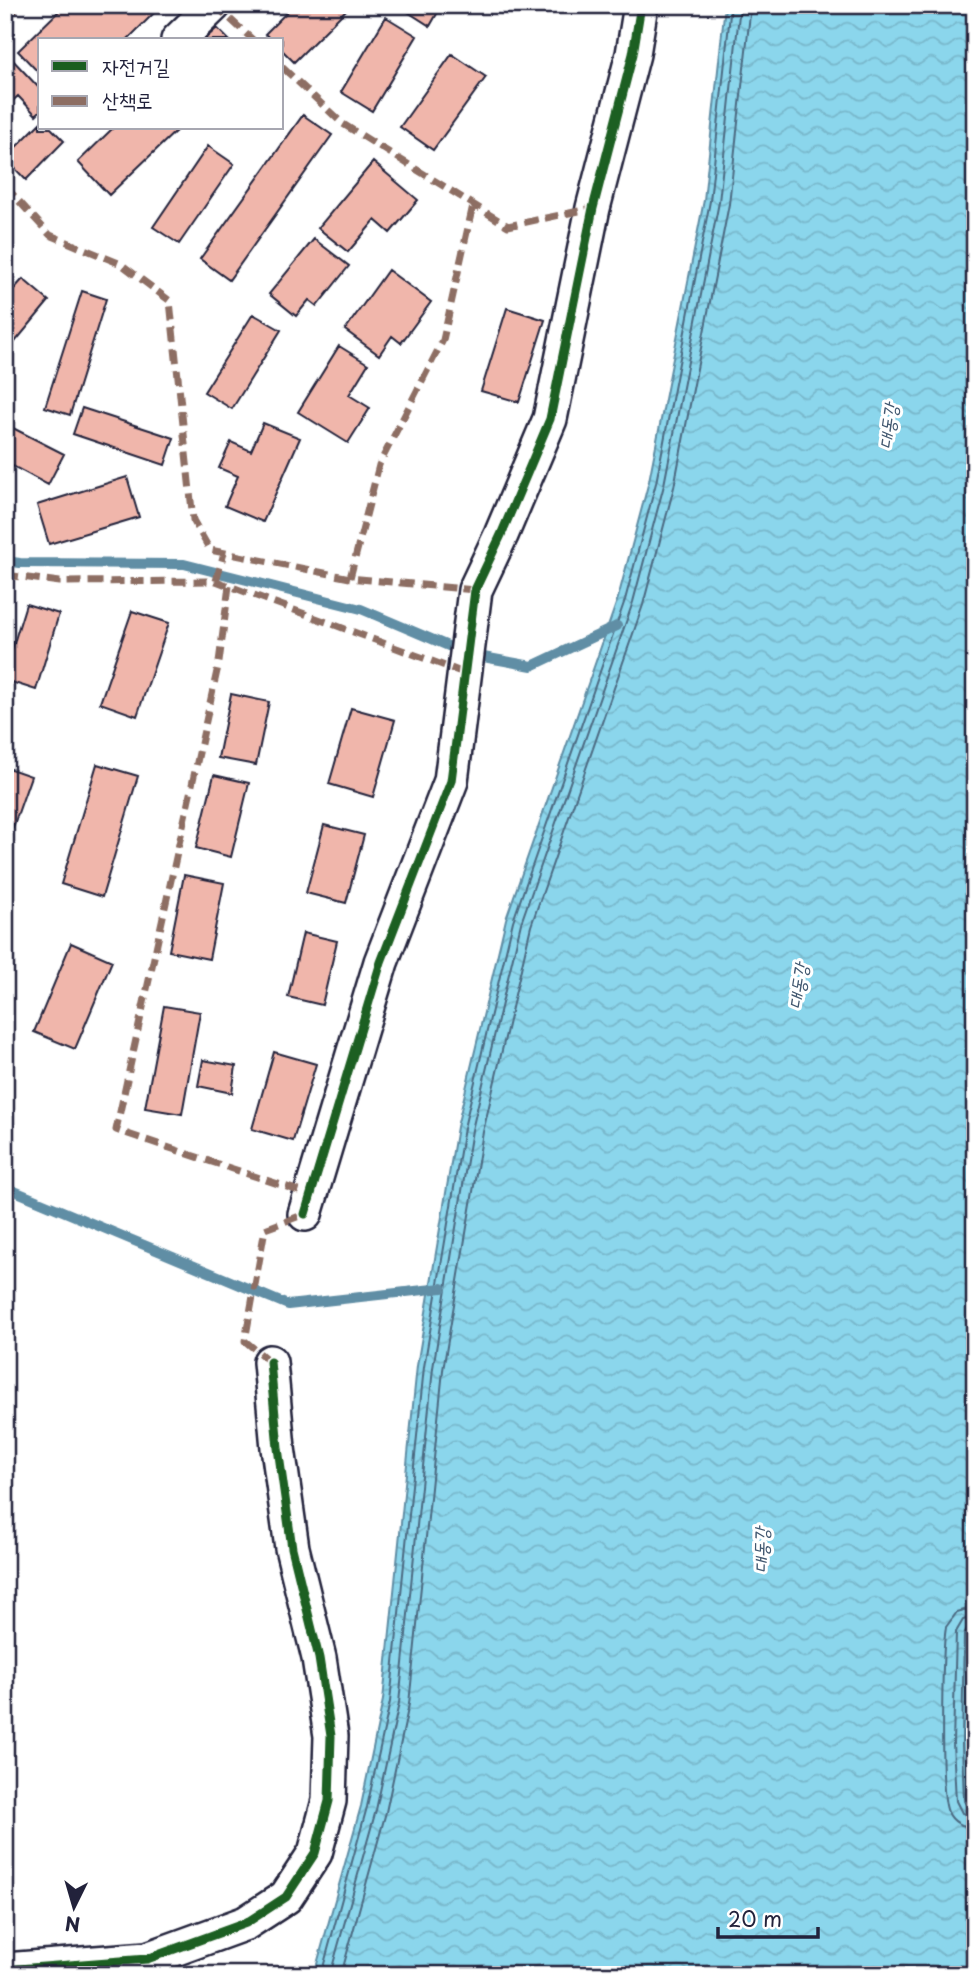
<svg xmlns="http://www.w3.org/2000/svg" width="980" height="1980" viewBox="0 0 980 1980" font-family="'Playpen Sans','Poor Story',sans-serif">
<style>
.water{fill:url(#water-waves);stroke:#618ea5;stroke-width:2}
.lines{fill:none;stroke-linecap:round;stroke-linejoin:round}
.shore{stroke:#4c6a82;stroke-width:2}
.stream{stroke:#618ea5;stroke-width:10}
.building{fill:#f0b6ab;stroke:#22223b;stroke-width:2}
.minor-casing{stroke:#22223b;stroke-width:38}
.minor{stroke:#fff;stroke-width:33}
.quiet{stroke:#8d6e63;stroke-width:7;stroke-dasharray:14 7;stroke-linecap:butt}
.cycleway-casing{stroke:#fff;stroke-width:13}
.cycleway{stroke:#1b5e20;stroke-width:9}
.labels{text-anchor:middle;stroke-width:6;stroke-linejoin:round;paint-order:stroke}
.water-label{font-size:19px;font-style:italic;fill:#425870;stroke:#fff}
</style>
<defs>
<pattern id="water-waves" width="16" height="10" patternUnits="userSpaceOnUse" patternTransform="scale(1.75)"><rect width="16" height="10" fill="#8bd6ec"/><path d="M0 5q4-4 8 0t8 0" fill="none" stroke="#78b7cb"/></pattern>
</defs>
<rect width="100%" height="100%" fill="#fff"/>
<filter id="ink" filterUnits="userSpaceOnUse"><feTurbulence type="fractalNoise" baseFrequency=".0143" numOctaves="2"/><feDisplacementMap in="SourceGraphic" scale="14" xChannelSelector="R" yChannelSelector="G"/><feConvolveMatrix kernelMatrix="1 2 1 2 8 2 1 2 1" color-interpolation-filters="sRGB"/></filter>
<g filter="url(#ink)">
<path class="water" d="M725,5h250v1585l-3,13 -3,140 6,133v99h-661l47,-169 22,-106 34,-334 40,-239 49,-208 112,-321 31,-117 55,-281z"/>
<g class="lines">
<path class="shore" d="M975,1607l-18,5 -11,15c-4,25 -7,166 2,185 5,11 15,15 27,15
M975,1617l-12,3 -7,12 -3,111 3,58 6,12 13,4
M975,1626l-7,1 -4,7 -2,109 2,58 4,6 7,1
M321,1975l46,-168 23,-105 34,-335 40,-239 49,-207 112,-321 31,-117 54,-282 21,-196
M330,1975l46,-165 23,-107 34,-335 39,-238 49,-207 112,-321 31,-117 55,-283 21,-197
M341,1975l45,-163 23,-108 34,-334 40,-238 48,-206 112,-321 31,-118 55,-283 22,-199"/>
<path class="stream" d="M5,561l15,2 164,1 177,45 106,45 65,12 85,-40
M5,1187l283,118 154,-17"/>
</g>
<path class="building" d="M65,5h97l-35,35h-87v34l-22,-23z
M294,5h47l5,5 -52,52 -12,-12v-10h-10l-7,-6z
M397,5h45l-12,21z
M386,17l31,19 -45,75 -31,-19z
M217,28l12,12h-25z
M452,54l34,23 -53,73 -33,-23z
M10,57l30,32v22l-4,4 -18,-19 -13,12v-46z
M303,115l29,20 -103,145 -29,-21z
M40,123v5h11l13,13 -38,39 -21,-22z
M113,128h66l-70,67 -31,-33z
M208,146l26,18 -55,80 -26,-17z
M373,162l45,38 -28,33 -15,-13 -27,32 -30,-24z
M314,239l35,27 -32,40 -8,-6 -13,16 -27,-22z
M388,270l43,32 -30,41 -9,-7 -13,19 -34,-25z
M23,279l26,22 -44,53v-55z
M82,291l24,8 -36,116 -25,-8z
M507,308l38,12 -26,82 -38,-11z
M253,314l28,16 -49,79 -28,-17z
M339,346l29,18 -19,31 21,13 -22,35 -50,-31z
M82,408l92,30 -9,27 -92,-31z
M263,423l37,15 -37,84 -38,-16 13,-30 -19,-8 12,-26 20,9z
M5,424l59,30 -16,31 -43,-23z
M127,477l12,40 -90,27 -12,-39z
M26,604l33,10 -23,76 -31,-10v-8z
M132,611l37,12 -32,93 -37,-13z
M231,694l38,8 -13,63 -38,-7z
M351,708l44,12 -22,77 -44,-13z
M97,764l41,12 -36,121 -41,-13z
M5,767l26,9 -26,74z
M214,775l35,8 -18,74 -35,-9z
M324,825l40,10 -18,68 -40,-10z
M184,875l40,8 -15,76 -40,-8z
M303,933l34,8 -15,64 -34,-8z
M71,943l41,18 -37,88 -41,-17z
M164,1006l36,6 -18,102 -37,-6z
M274,1052l42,12 -23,77 -41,-12z
M203,1060l33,6 -4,27 -34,-7z"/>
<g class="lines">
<g class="minor-casing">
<path id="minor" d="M178,40l36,-35
M305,1214l76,-252 70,-181 24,-191 26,-55 49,-116 43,-211 40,-154 8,-49
M5,1970l142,-11 99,-36 40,-26 29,-44 14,-52 2,-65 -12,-78 -27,-110 -14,-100 -8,-86"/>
</g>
<use href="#minor" class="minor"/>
<path class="quiet" d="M215,5l38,35
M5,19l16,-14
M282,67l61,57 165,102 85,-18
M5,186l45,49 71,29 49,37 23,219 17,30 140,28 125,12
M5,575l55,7 156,-1 248,92
M350,578l29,-113 64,-125 30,-135
M216,581l8,-28
M229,586l-10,76 -103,468 195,65
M270,1362l-25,-21 20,-112 40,-15"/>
<g class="cycleway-casing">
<path id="cycleway" d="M305,1214l76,-252 70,-181 24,-191 26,-55 49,-116 43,-211 40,-154 8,-49
M5,1970l142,-11 99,-36 40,-26 29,-44 14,-52 2,-65 -12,-78 -27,-110 -14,-100 -8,-86"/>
</g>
<use href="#cycleway" class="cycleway"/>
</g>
</g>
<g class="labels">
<g class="water-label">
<text transform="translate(888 426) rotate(-82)" y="7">대동강</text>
<text transform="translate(798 986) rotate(-81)" y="7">대동강</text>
<text transform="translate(761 1550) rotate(-89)" y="7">대동강</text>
</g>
</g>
<rect width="980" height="1980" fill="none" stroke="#fff" stroke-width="28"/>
<rect x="14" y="14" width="952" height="1952" fill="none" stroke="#22223b" stroke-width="2.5" filter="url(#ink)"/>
<rect x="38" y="38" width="245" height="91" fill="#ffffff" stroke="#a7a7b1" stroke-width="2"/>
<rect x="52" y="61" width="35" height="10" fill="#1b5e20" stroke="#a7a7b1" stroke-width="2"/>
<text x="102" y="74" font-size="21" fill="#22223b">자전거길</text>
<rect x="52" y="96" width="35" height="10" fill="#8d6e63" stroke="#a7a7b1" stroke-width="2"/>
<text x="102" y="108" font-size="21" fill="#22223b">산책로</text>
<g transform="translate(74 1907) rotate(185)" stroke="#ffffff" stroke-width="5" paint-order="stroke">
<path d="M0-5L12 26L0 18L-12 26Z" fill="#22223b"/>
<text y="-10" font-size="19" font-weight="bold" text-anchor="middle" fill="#22223b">N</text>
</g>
<path d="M718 1927v10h100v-10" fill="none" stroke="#22223b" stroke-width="3.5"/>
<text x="728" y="1927" font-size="21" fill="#22223b" stroke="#ffffff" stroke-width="5" paint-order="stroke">20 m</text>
</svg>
